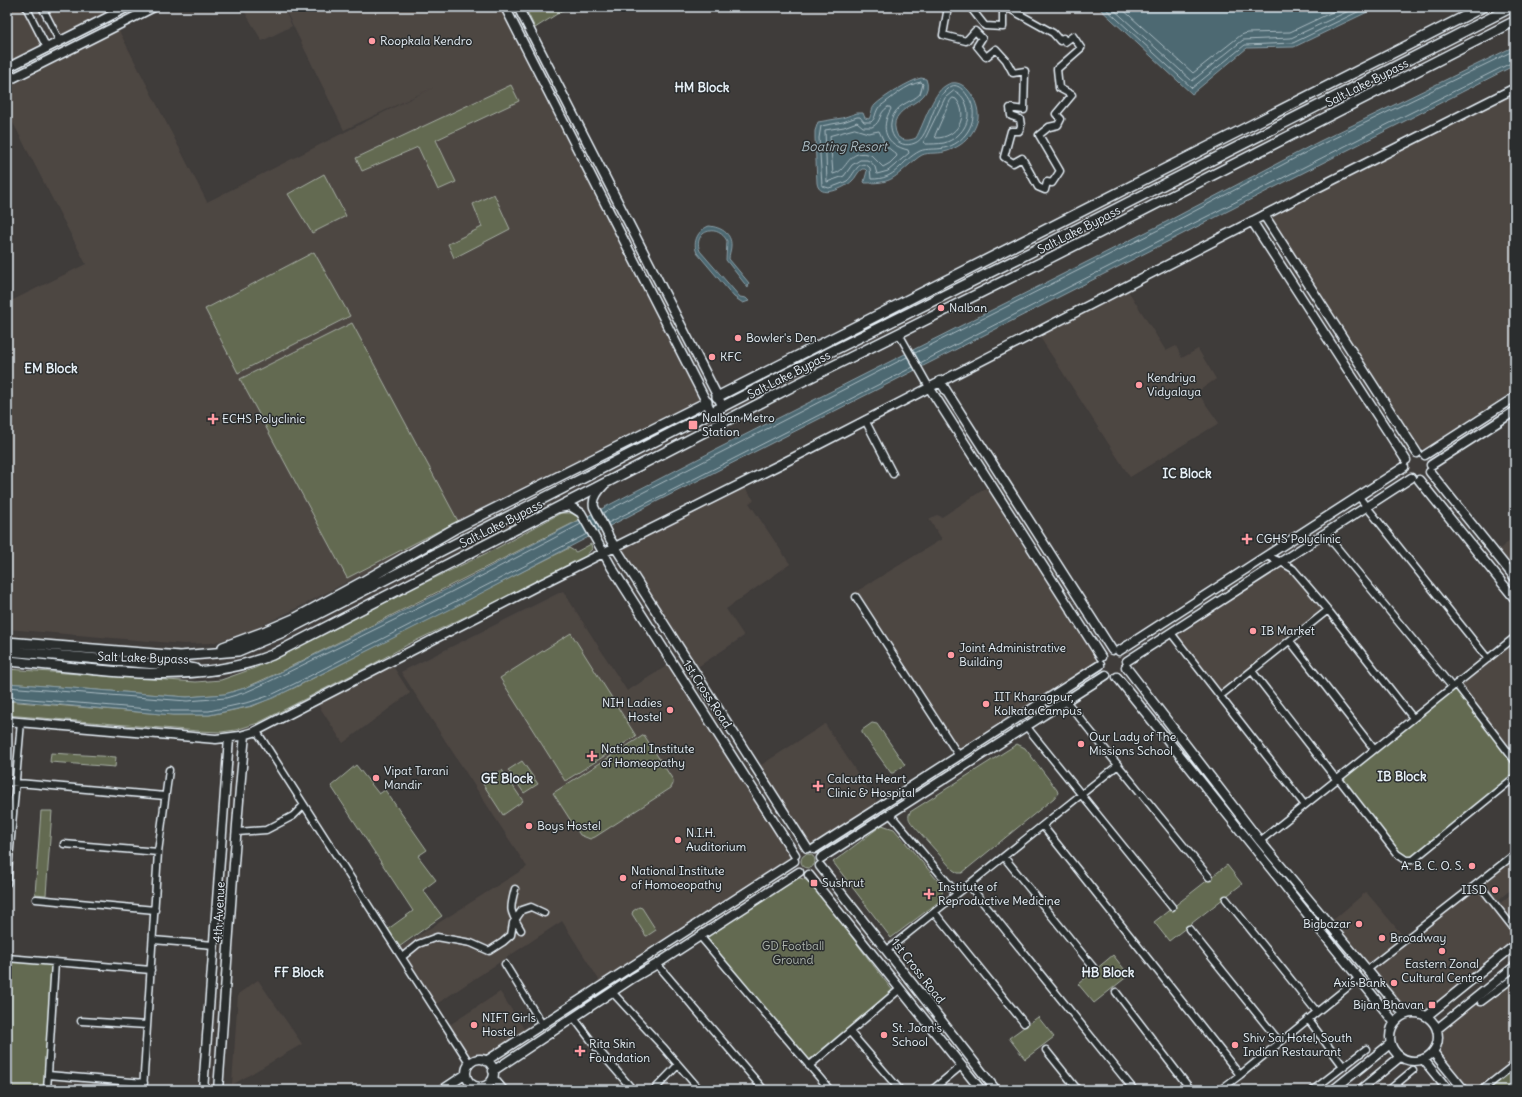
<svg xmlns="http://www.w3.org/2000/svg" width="1522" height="1097" viewBox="0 0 1522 1097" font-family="Delius,sans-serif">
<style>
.built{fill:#4e4743}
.green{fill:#646b51;stroke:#a6aea4}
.water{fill:#4d6972;stroke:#8b9fa8}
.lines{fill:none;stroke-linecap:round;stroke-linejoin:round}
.shore{stroke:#aabbc2;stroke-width:1}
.street-casing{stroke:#e8f1f8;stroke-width:9}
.secondary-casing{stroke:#e8f1f8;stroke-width:11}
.primary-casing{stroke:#e8f1f8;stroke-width:12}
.street{stroke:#2a2d2e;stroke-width:6}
.secondary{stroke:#2a2d2e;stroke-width:8}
.primary{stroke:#2a2d2e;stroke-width:9}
.poi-dot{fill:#ff9aa2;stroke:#2a2d2e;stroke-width:1.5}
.labels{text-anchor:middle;stroke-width:3;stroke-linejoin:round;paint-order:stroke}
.poi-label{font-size:12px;fill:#e8f1f8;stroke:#2a2d2e;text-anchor:start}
.street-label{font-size:12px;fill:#e8f1f8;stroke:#2a2d2e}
.park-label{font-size:12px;fill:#adb5ad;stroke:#2a2d2e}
.neighbourhood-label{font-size:13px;font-weight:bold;fill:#e8f1f8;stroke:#2a2d2e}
.water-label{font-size:13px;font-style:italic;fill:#aabbc2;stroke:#2a2d2e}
</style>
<rect width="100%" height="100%" fill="#3f3c3a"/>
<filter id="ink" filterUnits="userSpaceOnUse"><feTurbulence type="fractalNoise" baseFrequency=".025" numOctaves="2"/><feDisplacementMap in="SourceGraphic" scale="8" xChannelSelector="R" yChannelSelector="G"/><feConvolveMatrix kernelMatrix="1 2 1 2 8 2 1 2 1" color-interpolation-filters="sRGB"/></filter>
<g filter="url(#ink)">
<path class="built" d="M7,7h16l21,40 -37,17z
M42,7h76l-60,31z
M242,7h41l9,19 -30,15z
M284,7h217l199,394 -47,26 -130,62 -220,116 -58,29 -34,9 -27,1 -177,-15v-326l79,-39 -79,-153v-23l111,-59 89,173 227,-115 -90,43z
M1515,91v299l-89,59 -7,-1 -149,-231z
M1127,289l39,62 10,-5 6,12 16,-9 18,30 -19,13 22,31 -89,54 -92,-143z
M743,486l11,14 -5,3 41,61 -64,45 18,27 -48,32 -78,-118z
M989,486l110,171 -3,7 -137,89 -105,-160 88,-54 -13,-20 8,-4 5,2z
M1515,537v37l-18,-23z
M1286,561l40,49 -106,83 -46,-59z
M563,591l64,100 43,-27 121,191 -2,5 -188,123 -39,-62 -127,84 -36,-57 128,-81 -126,-195z
M1515,640v116l-56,-72z
M391,663l19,30 -67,50 -26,-40z
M825,724l54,82 -65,41 -7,-3 -49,-77z
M1515,856v30l-23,19 21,28 2,-1v9l-89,72 -5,-3 -8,-1 -8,1 -33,-40z
M1515,891v36l-17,-22z
M1366,892l38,45 -35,28 -37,-44z
M1515,970v93l-33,27h-14l-31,-39 3,-13v-8z
M258,980l44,64 -70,41 6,-91z
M500,992l26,40 -40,26 -6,-1 -10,1 -22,-32z"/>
<path class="green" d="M525,7h43l-33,21z
M511,85l8,16 -83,39 20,42 -18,8 -20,-43 -56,24 -6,-13z
M324,174l22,42 -34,17 -24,-39z
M494,194l16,35 -56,29 -6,-14 34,-17 -9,-23z
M314,252l36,64 -112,57 -33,-64z
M352,323l106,198 -111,57 -107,-199z
M561,513h11l7,3v4l-299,152 -35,16 -20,6 -38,3 -180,-14v-14l189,13 25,-2 34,-12 70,-34 89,-46 81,-39z
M591,544l1,5 -10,11 -175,85 -32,18 -117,60 -22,7 -15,2 -23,-1 -191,-16v-14l166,14h37l43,-9 41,-18 269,-137 6,-3 7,4z
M571,633l65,103 -71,45 -65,-103z
M1455,688l60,77v9l-102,82 -6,1 -9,-5 -59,-73z
M872,723l5,1 28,41 -12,8h-2l-29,-40v-3z
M644,735l29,45v4l-2,4 -76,49 -5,2 -10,-4 -27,-42z
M1017,744l8,4 32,42 1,3 -4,5 -92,75h-4l-5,-3 -40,-45c-3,-4 -6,-7 -3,-13z
M51,753l65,4 -1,10 -65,-5z
M522,761l16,23 -14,9 -16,-23z
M356,765l23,29 6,-4 42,60 -9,6 18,24 -13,10 19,26 -43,31 -11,-18 25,-18 -82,-125z
M502,770l21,31 -20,14 -20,-31z
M41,811h11l-6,84 -11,-1z
M882,825l12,4 49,58 -2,12 -4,4 -46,35 -58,-76z
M801 861a7 7 0 1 1 14 0a7 7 0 1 1-14 0Z
M1227,865l15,19 -73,57 -15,-19z
M797,877l12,4 84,110 -84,69 -103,-123z
M639,907l3,1 14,22 -9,6h-1l-14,-22 1,-3z
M1113,955l16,20 -35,28 -16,-19z
M7,961l45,4 -8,125h-37z
M1038,1017l16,20 -29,22 -16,-21z
M1515,1063v27h-33z"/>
<path class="water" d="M1098,7h280l-84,40 -47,1 -55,46z
M1515,46v19l-869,442 -197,103 -176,88 -22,8 -42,9h-37l-165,-15v-17l180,14 38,-3 20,-6 18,-7 184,-92 270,-140 453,-229 148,-78z
M921,78l5,1c11,28 -45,24 -28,58 6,4 11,4 18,1 7,-12 17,-45 29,-52 18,-13 35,16 33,32 -2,11 -9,21 -18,27 -5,3 -11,6 -16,7 -7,2 -15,0 -22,3 -4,2 -8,6 -12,9 -18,16 -20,19 -45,19l-1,-1 3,-11 -2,-2h-3c-5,3 -6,9 -10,12 -7,7 -33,19 -35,2l-2,-45v-7l3,-9 24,-4 15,-5h6l2,5 4,1c3,-5 2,-10 6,-14 8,-8 36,-25 46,-27z
M709,226c11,1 23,7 22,20 0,4 -2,8 -2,13l20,24 -1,5 -22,-28 1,-19c-10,-19 -35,-9 -27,10l40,46 6,1 3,3 -6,2 -9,-6 -37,-44c-5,-11 1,-23 12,-27z"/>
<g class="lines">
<path class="shore" d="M1104,7l88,81 53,-43 48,-2 75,-36
M1111,7l81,74 51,-41 48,-2 66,-31
M1120,7l73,66 48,-38 6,-2 43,-1 53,-25
M921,82l2,2 -3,10c-8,8 -20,9 -26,20 -9,15 2,37 21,29 16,-6 17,-49 37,-57 8,-3 16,10 19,16 8,20 -7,42 -27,46 -8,2 -17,0 -24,3 -20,10 -23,29 -49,28l-1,-11c-11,-12 -16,8 -23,13 -6,3 -12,5 -18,7l-7,-2 -3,-48 2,-12 22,-4 14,-5h3l4,5h7c5,-4 4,-10 8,-15 12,-8 27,-23 42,-25z
M954,91c6,2 10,7 12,13 7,17 -5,34 -22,39 -6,1 -13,1 -19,1l-1,-3 21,-43z
M953,98l3,1c14,17 1,39 -20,39l-1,-3 15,-34z
M888,107h2l1,2c-12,20 -5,36 17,41l1,3 -21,18 -11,3 -2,-7 -4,-5 -4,-2h-7l-8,5 -8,11 -17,6 -2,-52 19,-3 13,-5 6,5h9c11,-6 5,-13 16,-20z
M855,129l13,4 11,-2 7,15 10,8 1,2 -7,7 -7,4 -12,-12c-24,-8 -22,16 -38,19l-3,-38z
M915,353l257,-130 148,-78 195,-95
M920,363l482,-246 113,-56
M603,513l304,-156
M608,523l305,-156
M7,687l180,14 39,-3 20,-6 18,-8 185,-91 132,-69
M7,697l165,14h37l41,-9 21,-7 23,-11 293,-150"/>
<g class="street-casing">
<path id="street" d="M26,7l21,41
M42,7l18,35
M948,7l-5,28 23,6 9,-10 7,7 -5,8 9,11 10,-8 10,11 7,13 12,-2 -1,39 -14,-2 1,8 9,3 1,7 -2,5h-8l-7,26 9,6 9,-5 16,29 7,3 2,-8 5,1 8,-12 -21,-36 10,-8 9,-2 3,-6 -5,-5 16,-19 -13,-7 -2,-19 24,-21 -8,-12 -8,6 -2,-4 -3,3 -7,-8 -43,-24 -7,1v17l-18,-1 -15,-19
M899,334l30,53
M865,420l28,54
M1359,497l129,162
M1325,533l127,154
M1267,556l14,6 12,7 35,41 85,108
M856,597l103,159
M1171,633l133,171
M1290,641l84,108
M1252,671l84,108
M1456,684l59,77
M1220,696l108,-86
M1066,701l143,176
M1026,726l146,181
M256,730l214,334
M1338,778l59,76 9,6h7l102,-83
M7,782l158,14
M890,814l67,80
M1043,826l197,249
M237,832l29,-2 27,-14 11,-11
M1260,841l255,-204
M64,844l94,8
M1004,857l89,110
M7,883l14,-161
M1478,883l37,47
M969,885l165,205
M515,889c-6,22 -5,22 6,41
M36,899l119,11
M935,913l89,110
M1189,929l90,112
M700,936l130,154
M153,940l61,5
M887,950l231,-185
M402,957l16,-13 19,-7 34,6 18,8 14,-9 8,-7 2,-12 9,-13 9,-3 13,6
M7,958l144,12
M505,964l37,60
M657,964l107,126
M1368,969l147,-115
M1116,992l75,98
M613,993l50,54 37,43
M1481,1002l34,-25
M1317,1012l42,-34
M574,1018l22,29 37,43
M1308,1019l35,47
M81,1021l66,4
M850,1032l50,58
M1046,1050l32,40
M809,1066l91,-77
M48,1075l96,8
M47,1090l8,-128
M143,1090l15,-238 11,-82
M654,1090l24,-25
M932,1090l29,-24
M1220,1090l20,-15 77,-63 -91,-113
M1313,1090l53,-41
M1389,1090l24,-20
M1482,1090l33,-26"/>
</g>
<g class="secondary-casing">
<path id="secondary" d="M505,7l207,406
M518,7l205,400
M7,68l121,-61
M7,81l147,-74
M1264,215l153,238
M1252,221l154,239
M940,381l172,269
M929,387l172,270
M1425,455l90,-58
M1431,465l84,-54
M1430,472l85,106
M1419,480l96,119
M604,485c-6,6 -12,13 -10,22l16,32 197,309
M559,508l11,-2 11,7 31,55 183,287
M1119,651l285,-184
M1127,661l284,-183
M1126,667l134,174 144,173
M1117,677l277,345
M7,721l209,18 24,-3 14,-4 281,-145 246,-123 530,-273 204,-103
M814,849l286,-184
M821,858l285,-183
M820,866l176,224
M809,875l172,215
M1390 1037a24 24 0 1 1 48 0a24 24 0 1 1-48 0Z
M1427,1016l88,-71
M1437,1029l78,-63
M1433,1052l31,38
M1423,1059l25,31
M466 1073a14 14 0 1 1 28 0a14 14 0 1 1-28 0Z
M486,1061l308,-200
M493,1071l140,-93 24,-14 142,-92
M493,1078l10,12
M203,1090l26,-352
M218,1090c9,-118 15,-237 27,-355
M442,1090l24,-16
M1333,1090l57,-46
M1360,1090l40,-33"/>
</g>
<g class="primary-casing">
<path id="primary" d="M717,397l766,-390
M7,642l173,14 58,-5 45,-19 503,-258 253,-126 473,-241
M223,647l43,-16 30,-13 68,-37 92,-53 251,-126
M7,651l172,15 16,3
M7,661c86,7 183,27 265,-6l525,-271 249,-124 469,-239"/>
</g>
<use href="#street" class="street"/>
<use href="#secondary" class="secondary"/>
<use href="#primary" class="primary"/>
</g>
</g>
<g class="poi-dot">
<circle cx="372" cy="41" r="4"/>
<circle cx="941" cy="308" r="4"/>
<circle cx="738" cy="338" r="4"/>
<circle cx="712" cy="357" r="4"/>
<circle cx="1139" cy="385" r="4"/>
<path d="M211 413h4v4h4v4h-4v4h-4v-4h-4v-4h4z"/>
<rect x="688" y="420" width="10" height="10" rx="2"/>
<path d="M1245 533h4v4h4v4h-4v4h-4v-4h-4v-4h4z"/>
<circle cx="1253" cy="631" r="4"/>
<circle cx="951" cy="655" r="4"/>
<circle cx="986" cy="704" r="4"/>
<circle cx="670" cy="710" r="4"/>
<circle cx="1081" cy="744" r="4"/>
<path d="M590 750h4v4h4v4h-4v4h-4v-4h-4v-4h4z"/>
<circle cx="376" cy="778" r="4"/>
<path d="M816 780h4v4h4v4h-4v4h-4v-4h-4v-4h4z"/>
<circle cx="529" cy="826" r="4"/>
<circle cx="678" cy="840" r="4"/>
<circle cx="1472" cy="866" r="4"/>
<circle cx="623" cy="878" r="4"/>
<rect x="810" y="879" width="8" height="8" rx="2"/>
<circle cx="1495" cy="890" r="4"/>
<path d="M927 888h4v4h4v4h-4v4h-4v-4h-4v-4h4z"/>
<circle cx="1359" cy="924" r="4"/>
<circle cx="1382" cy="938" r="4"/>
<circle cx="1442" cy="951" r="4"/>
<circle cx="1394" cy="983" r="4"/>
<rect x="1428" y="1001" width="8" height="8" rx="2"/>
<circle cx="474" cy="1025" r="4"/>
<circle cx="884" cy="1035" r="4"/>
<circle cx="1235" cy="1045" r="4"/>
<path d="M578 1045h4v4h4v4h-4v4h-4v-4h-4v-4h4z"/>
</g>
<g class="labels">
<g class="poi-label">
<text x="380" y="45">Roopkala Kendro</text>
<text x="949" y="312">Nalban</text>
<text x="746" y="342">Bowler's Den</text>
<text x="720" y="361">KFC</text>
<text x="1147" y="382">Kendriya<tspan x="1147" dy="14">Vidyalaya</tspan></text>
<text x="702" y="422">Nalban Metro<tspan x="702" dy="14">Station</tspan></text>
<text x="222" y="423">ECHS Polyclinic</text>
<text x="1256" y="543">CGHS Polyclinic</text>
<text x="1261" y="635">IB Market</text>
<text x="959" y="652">Joint Administrative<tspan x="959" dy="14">Building</tspan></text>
<text x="994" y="701">IIT Kharagpur,<tspan x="994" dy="14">Kolkata Campus</tspan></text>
<text x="662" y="707" text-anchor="end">NIH Ladies<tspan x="662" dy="14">Hostel</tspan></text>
<text x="1089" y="741">Our Lady of The<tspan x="1089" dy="14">Missions School</tspan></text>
<text x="601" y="753">National Institute<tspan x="601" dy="14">of Homeopathy</tspan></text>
<text x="384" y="775">Vipat Tarani<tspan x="384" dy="14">Mandir</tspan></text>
<text x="827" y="783">Calcutta Heart<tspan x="827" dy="14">Clinic &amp; Hospital</tspan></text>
<text x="537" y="830">Boys Hostel</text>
<text x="686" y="837">N.I.H.<tspan x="686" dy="14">Auditorium</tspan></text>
<text x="1464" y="870" text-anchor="end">A. B. C. O. S.</text>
<text x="631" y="875">National Institute<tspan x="631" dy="14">of Homoeopathy</tspan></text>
<text x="822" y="887">Sushrut</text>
<text x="938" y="891">Institute of<tspan x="938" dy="14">Reproductive Medicine</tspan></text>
<text x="1487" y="894" text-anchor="end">IISD</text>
<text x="1351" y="928" text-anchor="end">Bigbazar</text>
<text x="1390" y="942">Broadway</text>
<text x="1442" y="968" text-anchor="middle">Eastern Zonal<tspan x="1442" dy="14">Cultural Centre</tspan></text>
<text x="1386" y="987" text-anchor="end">Axis Bank</text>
<text x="1424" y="1009" text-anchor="end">Bijan Bhavan</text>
<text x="482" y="1022">NIFT Girls<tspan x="482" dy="14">Hostel</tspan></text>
<text x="892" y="1032">St. Joan's<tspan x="892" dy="14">School</tspan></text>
<text x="1243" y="1042">Shiv Sai Hotel, South<tspan x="1243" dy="14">Indian Restaurant</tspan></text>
<text x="589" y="1048">Rita Skin<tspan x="589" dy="14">Foundation</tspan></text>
</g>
<g class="street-label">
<text transform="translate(1367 83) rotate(-27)" y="4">Salt Lake Bypass</text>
<text transform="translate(1079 230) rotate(-27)" y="4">Salt Lake Bypass</text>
<text transform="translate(789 375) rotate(-27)" y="4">Salt Lake Bypass</text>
<text transform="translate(501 524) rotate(-27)" y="4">Salt Lake Bypass</text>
<text transform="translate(143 658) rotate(2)" y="4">Salt Lake Bypass</text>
<text transform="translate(707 694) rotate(57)" y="4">1st Cross Road</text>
<text transform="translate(219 912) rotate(-87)" y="4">4th Avenue</text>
<text transform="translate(918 971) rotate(52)" y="4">1st Cross Road</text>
</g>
<g class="park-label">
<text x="793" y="950">GD Football<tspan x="793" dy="14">Ground</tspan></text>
</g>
<g class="neighbourhood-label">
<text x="702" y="92">HM Block</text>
<text x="51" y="373">EM Block</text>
<text x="1187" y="478">IC Block</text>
<text x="1402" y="781">IB Block</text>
<text x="507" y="783">GE Block</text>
<text x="299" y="977">FF Block</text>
<text x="1108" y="977">HB Block</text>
</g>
<g class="water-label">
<text x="844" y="151">Boating Resort</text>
</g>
</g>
<rect width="1522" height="1097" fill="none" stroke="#2a2d2e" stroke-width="24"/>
<rect x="12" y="12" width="1498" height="1073" fill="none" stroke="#e8f1f8" stroke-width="1.5" filter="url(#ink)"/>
</svg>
